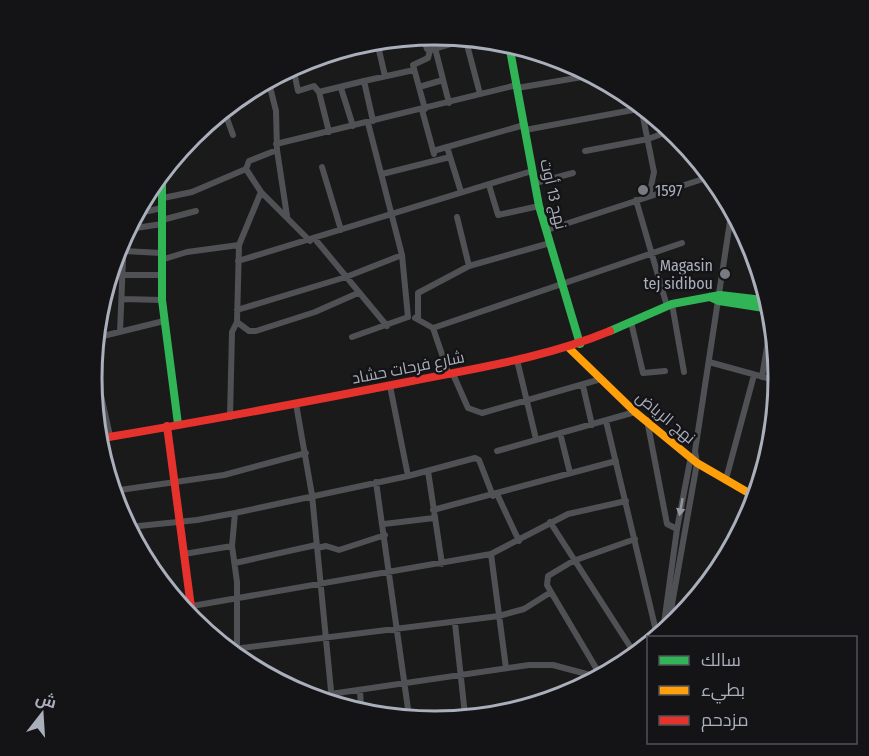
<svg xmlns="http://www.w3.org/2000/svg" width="869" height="756" viewBox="0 0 869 756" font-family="'Fira Sans Condensed',Cairo,sans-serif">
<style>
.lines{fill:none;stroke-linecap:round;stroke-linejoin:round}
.street{stroke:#505155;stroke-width:6}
.fast{stroke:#30b455;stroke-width:8}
.slow{stroke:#ff9f0a;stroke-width:8}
.jam{stroke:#e5322d;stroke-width:8}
.oneway{fill:#9498a2}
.poi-dot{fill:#787b84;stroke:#141417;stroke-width:2}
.labels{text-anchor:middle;stroke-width:5;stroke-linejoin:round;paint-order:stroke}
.poi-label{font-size:16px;fill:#aaafbc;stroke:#141417;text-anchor:start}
.street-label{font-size:16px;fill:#aaafbc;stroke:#141417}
.rim{fill:none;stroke:#aaafbc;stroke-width:3}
</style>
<rect width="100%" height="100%" fill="#1a1a1b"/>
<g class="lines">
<path class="street" d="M423,37l4,12 3,1 34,-10
M466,41l14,53
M378,46l7,30
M435,48l14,55
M293,67l5,24 16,-5 5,6
M364,81l50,-11
M269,83l7,28 1,39 -28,11 -3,8 15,23 49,49
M419,87l24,-7
M341,88l12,38
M517,88l71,-12
M425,109l-12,-44 15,-7 2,-8
M422,110l12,44
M642,112l12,60 -5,24
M225,113l8,22
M368,123l34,132 6,62
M525,130l113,-21
M329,132l-10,-40 45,-11 9,40
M276,144l241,-59
M447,147l14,45
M277,150l10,66
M433,151l91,-26
M585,151l63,-12 22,-8
M322,167l19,63
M382,174l68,-17
M535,183l38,-10
M489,185l9,30 41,-9
M163,198l29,-6 54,-23
M636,200l31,106
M139,213l23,-5
M457,217l12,49
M162,220l34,-9
M129,229l33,-5
M547,230l159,-52
M315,239l72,87
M124,251l37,2
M161,260l26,-8 52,-7
M238,261l294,-90
M123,275h38
M123,299l39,1
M672,304l12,68
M237,310l109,-33 56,-22
M415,318l18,10 16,47
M418,318v-25l51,-27 81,-23
M237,322l12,9h7l59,-19 43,-19
M631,322l12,51 22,-2
M433,328l249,-85
M120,332l4,-96
M99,337l65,-16
M352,337l56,-20
M517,360l19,79
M709,362l65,18
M94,364l16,72
M453,374l15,34 14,5 119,-34
M762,377l7,-42
M390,386l18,90
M583,386l9,39
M296,404l16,91 20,206
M230,417l2,-85 5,-10 2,-77 22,-53
M647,420l20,104 10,5
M606,421l51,214
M560,433l10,40
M497,451l138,-39
M111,471l4,16 5,3 104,-15 82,-22
M428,471l14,93
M726,479l28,-104
M376,482l33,234
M497,494l22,47
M433,510l183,-49
M235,513l-3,33 5,36v67
M550,522l83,129
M384,524l50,-6
M129,527l68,-7 38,-7 173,-37 67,-18 4,2 14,36
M317,548l9,-2 13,4 46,-15
M184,554l48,-8
M491,554l15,114
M235,563l81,-18
M192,606l299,-52 77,-40 58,-13
M455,623l10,92
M668,627l29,-164 -2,-12 36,-236
M663,631l14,-102 14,-73
M234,649l265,-33 25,-7 27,-17
M599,673l-48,-81 -4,-7 1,-9 25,-15 62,-22
M360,691l1,16
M310,697l219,-32h24l41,11"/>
<path class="fast" d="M510,50l29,156 41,138
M162,180v120l16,124
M710,297l9,4 45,7
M610,331l62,-27 48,-9 43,5"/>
<path class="slow" d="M569,348l66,64 62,51 57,33"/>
<path class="jam" d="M167,426l26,196
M103,438c102,-17 203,-36 304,-56 69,-14 138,-24 203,-51"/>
</g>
<defs><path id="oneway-solid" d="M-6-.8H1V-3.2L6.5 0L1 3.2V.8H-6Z" transform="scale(1.5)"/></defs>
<use class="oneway" href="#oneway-solid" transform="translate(681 507) rotate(100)"/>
<g class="poi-dot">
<circle cx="643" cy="190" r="6"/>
<circle cx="725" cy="274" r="6"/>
</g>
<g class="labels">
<g class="poi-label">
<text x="655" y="196">1597</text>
<text x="713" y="271" text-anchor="end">Magasin<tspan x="713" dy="18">tej sidibou</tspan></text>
</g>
<g class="street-label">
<text transform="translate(554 194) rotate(77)" y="6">نهج 13 أوت</text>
<text transform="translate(408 367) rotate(-11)" y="6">شارع فرحات حشاد</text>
<text transform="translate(666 417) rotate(40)" y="6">نهج الرياض</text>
</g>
</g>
<path d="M0 0H869V756H0ZM102 378a333 333 0 1 1 666 0a333 333 0 1 1-666 0Z" fill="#141417" fill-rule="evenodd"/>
<path class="rim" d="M102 378a333 333 0 1 1 666 0a333 333 0 1 1-666 0Z"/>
<rect x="647" y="636" width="210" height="108" fill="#141417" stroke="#505259" stroke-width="1.5"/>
<rect x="659" y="656" width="30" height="9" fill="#30b455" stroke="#505259" stroke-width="1.5"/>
<text x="701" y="666" font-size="18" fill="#aaafbc">سالك</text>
<rect x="659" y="686" width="30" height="9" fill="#ff9f0a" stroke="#505259" stroke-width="1.5"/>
<text x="701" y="696" font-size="18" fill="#aaafbc">بطيء</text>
<rect x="659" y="716" width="30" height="9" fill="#e5322d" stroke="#505259" stroke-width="1.5"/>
<text x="701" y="726" font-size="18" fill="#aaafbc">مزدحم</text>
<g transform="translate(42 714) rotate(17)" stroke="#141417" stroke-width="4.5" paint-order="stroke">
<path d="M0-4.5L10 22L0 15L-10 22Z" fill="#aaafbc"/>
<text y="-9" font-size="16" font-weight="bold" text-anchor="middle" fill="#aaafbc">ش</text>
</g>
</svg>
